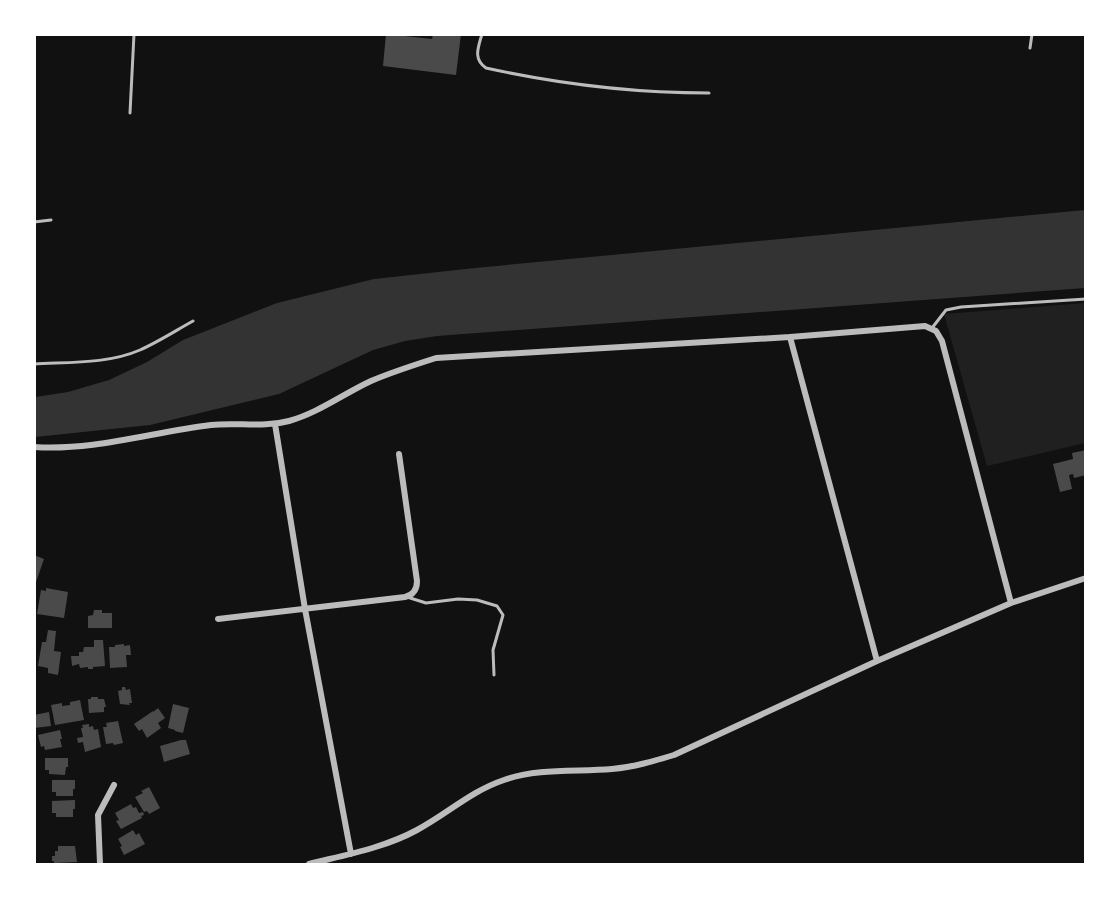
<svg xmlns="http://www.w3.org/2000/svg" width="1120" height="899" viewBox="0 0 1120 899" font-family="'Roboto Condensed',sans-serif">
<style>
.green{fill:#202020}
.water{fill:#333}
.building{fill:#4a4a4a}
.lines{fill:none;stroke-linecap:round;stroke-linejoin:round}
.service{stroke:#bcbcbc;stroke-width:3}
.minor{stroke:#bcbcbc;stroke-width:6}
</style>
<rect width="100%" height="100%" fill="#111"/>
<path class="green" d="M1085,303v140l-98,23 -43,-152z"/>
<path class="water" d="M1085,210v78l-648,48 -32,5 -32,9 -94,44 -129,31 -115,12v-40l33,-5 41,-12 38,-18 36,-22 94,-37 97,-24 101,-11z"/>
<path class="building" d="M386,34l46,5 1,-5h28l-5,41 -73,-9z
M1086,450v25l-12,3 -1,-4 -4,1 3,14 -12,3 -7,-28 20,-5 -1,-6z
M34,555l10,4 -9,26h-1z
M46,588l22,4 -4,26 -27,-4 4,-24 5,1z
M94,610h8v3h10v15h-24v-12l5,-1z
M48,630l8,1 -2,20 7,1 -3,23 -10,-2v-5l-10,-2 4,-24h4z
M94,640h9l2,26 -12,1v2h-5v-2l-8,1 -1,-4 -7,2 -1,-10h8v-4h4l1,-5h10z
M124,644v2l6,-1 1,10h-5l1,12 -17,1 -1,-21h6v-2z
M122,687h3l1,3 4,-1 2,14h-3l1,2 -10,-1 -2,-13 4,-1z
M91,697h7v2h6l2,8h-2v5l-15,1 -1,-14h3z
M80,700l4,20 -29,5 -4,-20 11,-2v3l8,-1v-3z
M173,704l16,4 -6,25 -8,-2v-1l-7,-2z
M158,708l7,10 -7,5 3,5 -14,10 -5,-9 -3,2 -5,-7 19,-13v1z
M49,712l2,14 -17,2v-13z
M118,721l5,22 -9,2 -1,-2 -7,1 -3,-17h4l-1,-4z
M89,724v3l4,-1 1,4 4,-1 3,18 -16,5 -2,-10 -5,1 -1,-5 6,-1 -2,-9h2l-1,-3z
M60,730l2,9h-2l2,8 -17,3 -1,-4 -3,1 -3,-12z
M181,740h5l4,14 -26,8 -4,-16z
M45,758h23v9h-2l-1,8 -16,-1v-4h-4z
M52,780h23v9h-2v7h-17v-4h-4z
M149,787l11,21 -11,6 -2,-3 -3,1 -9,-15 8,-4 -2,-2z
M75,800v9h-2v8h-17v-4h-4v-12z
M131,804l2,4 3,-1 3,6 4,-1 1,3 -3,1 1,2 -21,11 -5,-8 3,-1 -4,-7z
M133,830l3,5 3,-2 6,11 -21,11 -4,-8 2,-1 -4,-7z
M58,846h17l2,16 -23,1v-2h-2v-5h3v-5h3z"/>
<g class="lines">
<path class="service" d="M482,34c-4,14 -9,25 4,34 73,16 148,25 223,25
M1030,48l2,-14
M130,113l4,-79
M34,222l17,-2
M932,328l14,-18 15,-3 125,-8
M34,364c35,-2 74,0 106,-14 18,-8 35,-19 53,-29
M407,597l19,6 32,-4 19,1 20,6 6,9 -10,35 1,25"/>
<path class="minor" d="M790,337l87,324
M275,424l30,185 46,245
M34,447c61,4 118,-15 177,-22 26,-3 52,3 78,-4 29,-8 54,-27 82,-40 21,-9 43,-16 65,-23l354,-21 135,-11 11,5 6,10 69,262
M218,619l187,-22c8,-2 12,-7 12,-16l-18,-127
M100,864l-2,-49 16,-30
M309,864c36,-9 75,-16 108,-34 30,-16 54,-39 87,-50 34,-12 72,-8 108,-11 22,-2 42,-8 62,-14l203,-94 134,-58 75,-25"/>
</g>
<rect width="1120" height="899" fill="none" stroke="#ffffff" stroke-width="72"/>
</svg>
